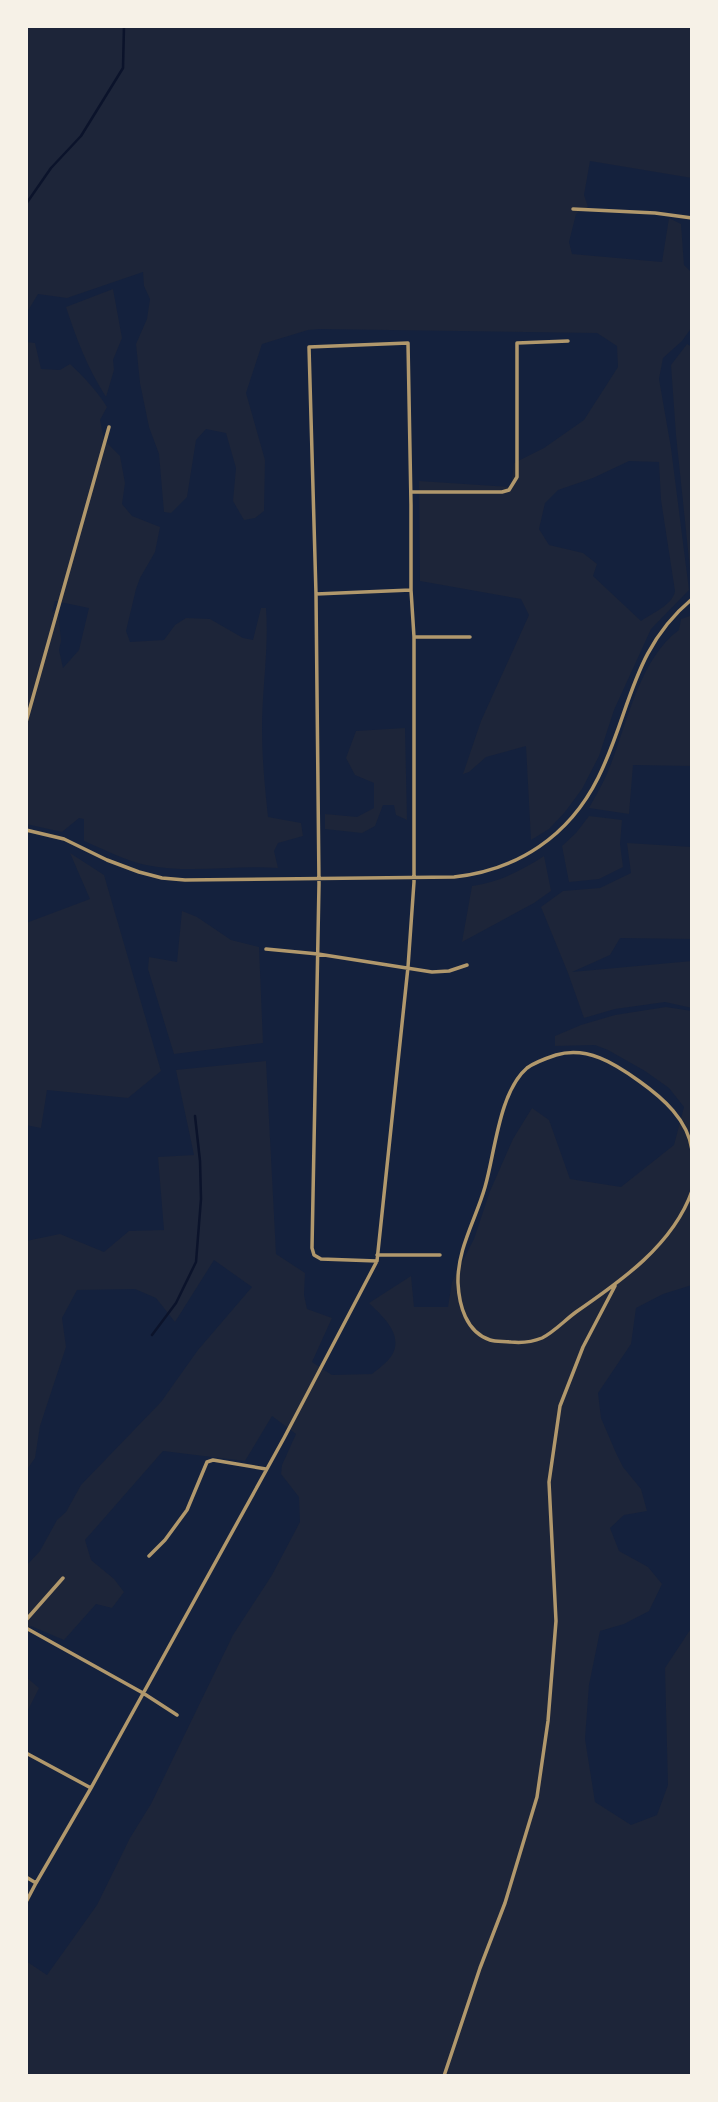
<svg xmlns="http://www.w3.org/2000/svg" width="718" height="2102" viewBox="0 0 718 2102" font-family="'Space Grotesk',sans-serif">
<style>
.green{fill:#1d2539;fill-rule:evenodd}
.lines{fill:none;stroke-linecap:round;stroke-linejoin:round}
.stream{stroke:#0b132b;stroke-width:2.5}
.minor{stroke:#b1986c;stroke-width:3.5}
</style>
<rect width="100%" height="100%" fill="#14213d"/>
<path class="green" d="M26,26h666v152l-102,-17 -6,34 4,12 -12,7 -7,28 3,12 90,8 7,-44 12,6 3,41 8,8v54l-10,14 -19,17 -4,21 12,69 18,142 -38,39 -37,81 -15,46 -17,33 -17,23 -16,17 -18,11 -5,-94 -40,11 -17,15 -6,2 18,-53 48,-106 -8,-16 -101,-18 -1,-100 92,6 3,-24 30,-15 40,-28 34,-53 -1,-21 -20,-13 -277,-4 -12,1 -46,14 -16,49 19,67 -1,51 -9,7 -11,2 -11,-19 3,-33 -10,-35 -20,-4 -10,11 -9,57 -16,16 -7,-1 -5,-58 -10,-27 -9,-44 -4,-39 11,-25 3,-20 -6,-13 -1,-14 -76,26 -29,-4 -12,20zM629,461l30,1 2,38 14,91c-2,14 -23,22 -34,30l-48,-45 4,-12 -14,-11 -34,-8 -10,-16 6,-26 13,-13 35,-12z
M113,289l9,49 -9,22 1,10 -8,27c-18,-28 -30,-59 -40,-90z
M26,342l9,1 6,26 19,1 10,-6c14,13 27,27 37,43l-7,13 4,20 16,16 5,27 -3,21 10,12 28,11 -5,25 -15,26 -4,11 -10,42 4,11 34,-2 11,-15 11,-7 24,1 33,19 10,2 8,-32h5c3,41 -4,81 -4,121 0,30 3,59 6,88l33,6 2,13 -25,7 -4,8 4,17c-44,-3 -89,6 -132,-3 -20,-4 -43,-16 -62,-24v-22l-5,-1 -17,14 -36,-8v-90l3,-20 -3,-3zM55,601l34,7 -10,42 -16,18 -4,-18 2,-9 -3,-33 -6,4z
M687,344l5,3v241l-16,-153 -5,-70z
M690,616l2,3v147l-59,-1 -4,49 -40,-6c7,-13 15,-26 20,-39 18,-44 30,-110 70,-139l2,-11z
M405,728l2,92 -11,-5 -2,-10h-11l-8,21 -13,7 -37,-4v-15l32,3 17,-9v-25l-19,-8 -9,-17 10,-27z
M589,816l33,4 -2,24 3,23 -24,12 -30,3 -7,-36 14,-13z
M627,843l65,4v92l-72,-1 -10,17 -38,17 120,-11v47l-27,-6 -50,7 -31,9 -16,-45 -27,-66 22,-16 37,-3 31,-15z
M70,853l34,22 57,196 -33,27 -81,-8 -6,38 -15,-3v-202l64,-24z
M544,856l7,35 -17,12 -72,39 10,-56c27,-4 49,-15 72,-30z
M182,911l15,6 34,23 28,7 4,96 -89,11 -26,-85 1,-12 28,5z
M666,1007l26,4v274l-29,9 -27,14 -5,36 -33,49 3,25 15,35 7,14 18,22 6,22 -23,4 -14,13 9,23 29,16 14,17 -13,27 -25,13 -24,7 -11,54 -4,54 10,63 36,23 26,-10 11,-30 -3,-117 27,-41v449h-666v-115l21,14 50,-70 33,-67 21,-34 82,-169 39,-60 28,-53 -1,-25 -18,-23 1,-9 14,-31 -24,-18 -27,45 -82,-10 -78,89 6,20 23,19 10,13 -12,16 -16,-4 -32,36 -33,-14 -5,4v-64l14,-15 17,-31 9,-8 15,-27 80,-83 37,-52 54,-63 -38,-27 -39,62 -19,-24 -21,-9 -58,1 -15,28 4,29 -26,79 -5,32 -9,13v-230l34,-7 44,18 25,-21 35,-1 -6,-73 36,-2 -18,-85 90,-9 10,193 29,19 -1,22 3,14 25,9 -20,44 20,13 40,-1c6,-5 16,-12 20,-19 12,-21 -10,-39 -23,-52l42,-27 3,31h34l4,-25 22,-43 16,-48 23,-52 19,-31 17,12 21,59 51,8 53,-42 10,-38 -15,-19 -24,-17 -37,-21 -13,-5 -40,1v-10l26,-11 34,-10z
M26,1677l13,11 -13,26z"/>
<g class="lines">
<path class="stream" d="M26,204l25,-36 30,-32 42,-68 1,-42
M152,1335l24,-32 20,-41 5,-63 -1,-38 -5,-45"/>
<path class="minor" d="M573,209l82,4 37,5
M411,492h91l7,-2 8,-13v-134l51,-2
M316,594l95,-4
M414,637h56
M26,722l83,-295
M26,830l38,9 43,21 32,12 23,6 23,2 269,-3c64,-7 115,-41 144,-99 33,-66 33,-128 94,-179
M266,949l52,5 114,18 17,-1 18,-6
M692,1150c-4,-30 -29,-52 -53,-69 -25,-18 -52,-35 -83,-26 -9,3 -21,7 -29,13 -28,24 -32,85 -42,119 -9,32 -28,62 -27,96 1,22 8,49 32,57 6,2 14,1 21,2 10,1 21,0 31,-4 12,-6 23,-18 34,-26 45,-31 97,-67 116,-121
M377,1255h63
M149,1556l16,-16 22,-30 20,-48 6,-2 53,9
M26,1620l37,-42
M26,1628l117,65 34,22
M26,1753l65,35
M26,1877l10,6 55,-95 193,-350 93,-177 31,-294 6,-85v-245l-3,-47v-85l-3,-162 -99,4 7,247 3,290 -7,364 2,7 7,4 56,2
M26,1902l10,-19
M444,2076l36,-108 25,-65 32,-106 11,-76 8,-100 -7,-139 11,-76 23,-59 32,-61"/>
</g>
<rect width="718" height="2102" fill="none" stroke="#f6f1e7" stroke-width="56"/>
</svg>
